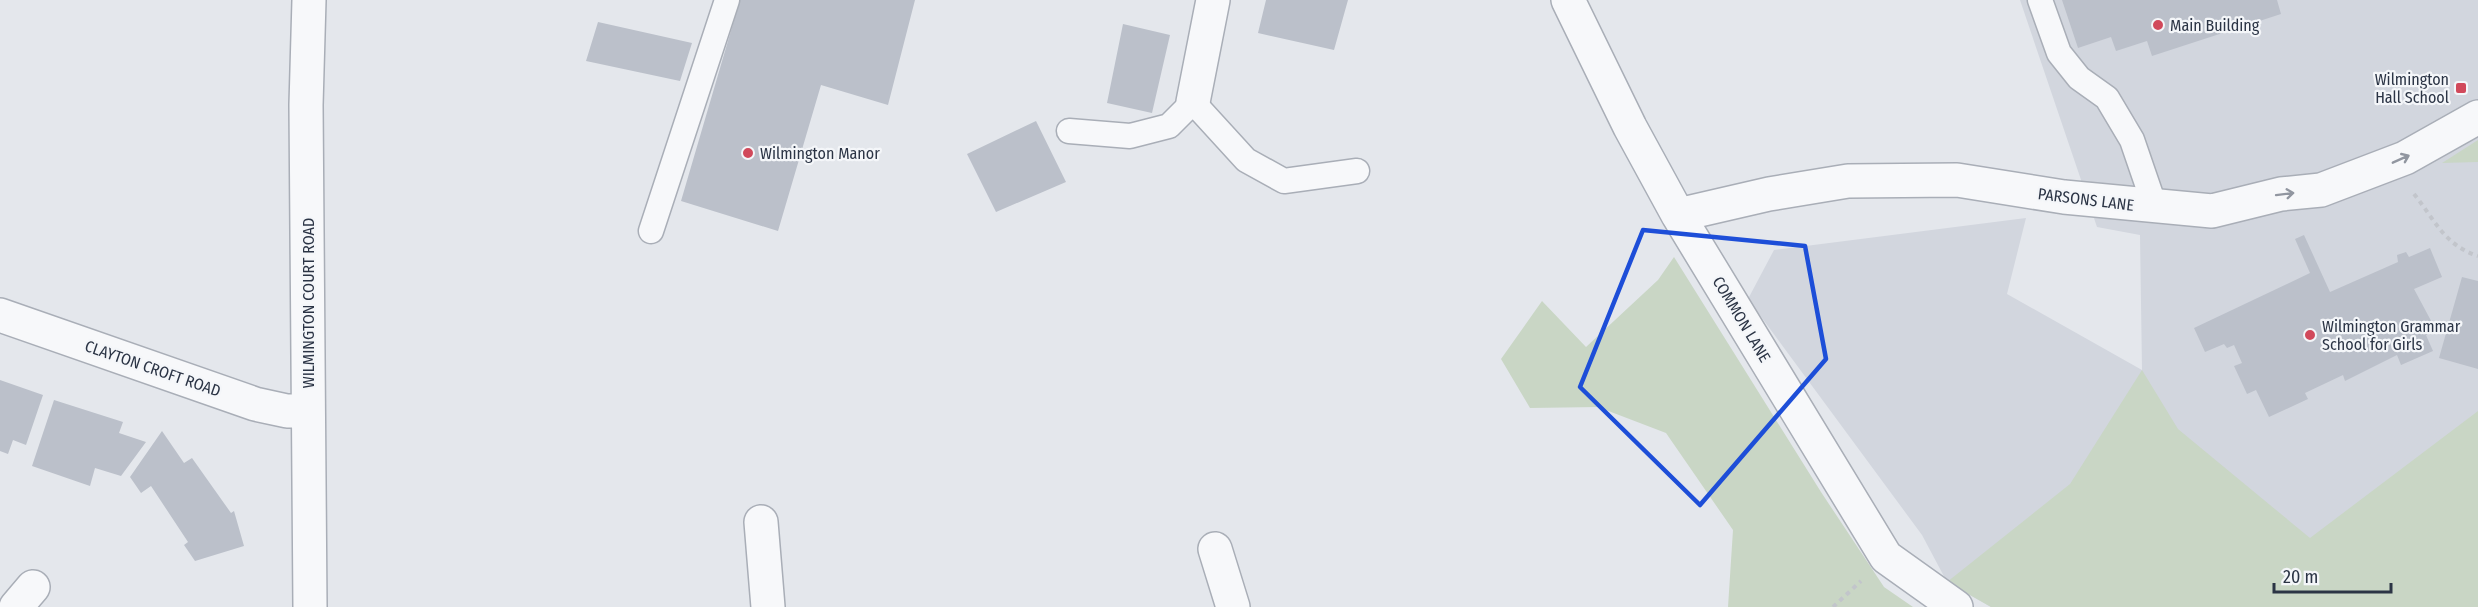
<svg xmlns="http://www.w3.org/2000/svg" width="2478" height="607" viewBox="0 0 2478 607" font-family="'Fira Sans Condensed',sans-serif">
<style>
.built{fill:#d2d6de}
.green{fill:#c9d6c5}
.building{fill:#bbc0ca}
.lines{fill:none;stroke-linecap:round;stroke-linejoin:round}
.service-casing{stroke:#a9aeb7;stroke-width:27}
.minor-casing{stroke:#a9aeb7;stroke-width:36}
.path{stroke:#c2c5cb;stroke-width:4;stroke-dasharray:4.5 4.5;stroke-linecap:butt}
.service{stroke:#f7f8fa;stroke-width:24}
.minor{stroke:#f7f8fa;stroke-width:33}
.oneway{stroke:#9196a0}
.marked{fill:none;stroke:#1d4ed8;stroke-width:4.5;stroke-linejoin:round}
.poi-dot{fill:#d1495b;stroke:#f4f6f9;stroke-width:2}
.labels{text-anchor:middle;stroke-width:4.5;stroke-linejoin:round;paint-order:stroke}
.poi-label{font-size:16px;fill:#2b3445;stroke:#f4f6f9;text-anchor:start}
.street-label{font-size:16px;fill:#2b3445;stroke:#f4f6f9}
</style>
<rect width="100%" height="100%" fill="#e4e7ec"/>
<path class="built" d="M2020,0h458v607h-487l-44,-25 -25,-47 -174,-236 26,-49 252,-32 -19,76 135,76 -2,-135 -43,-8z"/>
<path class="green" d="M2478,140v22l-36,1z
M1674,257l147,235 63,95 29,20h-185l5,-77 -67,-97 -68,-26 -68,1 -29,-49 41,-58 44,46 72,-67z
M2142,370l36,59 132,109 168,-127v196h-487l-44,-25 123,-98z"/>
<path class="building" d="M740,0h175l-27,105 -67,-20 -43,146 -97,-30z
M1266,0h82l-14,50 -76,-17z
M2062,0h215l4,14 -129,42 -5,-15 -31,10 -5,-14 -33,11z
M598,22l94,21 -12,38 -94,-20z
M1123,24l47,11 -18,78 -45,-10z
M1036,121l30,61 -70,30 -29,-58z
M2304,235l26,57 68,-30 -1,-7 9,-3 3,5 21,-9 12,29 -28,12 22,41 -10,5 7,16 -32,14 -4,-10 -52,26 -2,-6 -38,18 3,6 -39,18 -13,-27 -9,4 -13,-28 8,-3 -8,-18 -7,3 -3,-4 -19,8 -11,-24 116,-55 -15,-34z
M2462,277l16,4v88l-39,-11z
M0,380l43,15 -17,50 -13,-5 -5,14 -8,-3z
M54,400l69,22 -4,11 27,9 -25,34 -26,-8 -5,18 -58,-20z
M162,431l22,32 8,-5 39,55 3,-2 10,35 -49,15 -11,-16 4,-3 -37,-56 -10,7 -11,-16z"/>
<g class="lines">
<g class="service-casing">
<path id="service" d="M2040,0l19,53 20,25 28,20 25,42 23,67
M1069,131l61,5 39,-10 24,-24 53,58 38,21 73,-10
M651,231l76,-231"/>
</g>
<g class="minor-casing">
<path id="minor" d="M309,0l-3,105 4,502
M1568,0l62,127 48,88 208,342 70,50
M1193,102l20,-102
M1678,215l91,-21 79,-13 109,-1 107,17 148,14 69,-17 40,-4 84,-32 73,-41
M0,315l255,89 32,7h21
M761,522l7,85
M1215,549l18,58
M16,607l17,-20"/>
</g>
<path class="path" d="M2414,194c21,26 30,51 64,62
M1833,607l28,-26"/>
<use href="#service" class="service"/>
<use href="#minor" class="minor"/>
</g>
<defs><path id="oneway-shaft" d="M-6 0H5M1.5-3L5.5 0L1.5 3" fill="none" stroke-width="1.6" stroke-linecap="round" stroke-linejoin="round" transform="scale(1.5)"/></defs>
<g class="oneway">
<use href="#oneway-shaft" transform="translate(2401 159) rotate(-24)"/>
<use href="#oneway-shaft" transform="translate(2285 194) rotate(-7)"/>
</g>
<path class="marked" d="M1643,230l162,16 21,113 -126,146 -120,-118z"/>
<g class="poi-dot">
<circle cx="2158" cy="25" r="6"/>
<rect x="2455" y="82" width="12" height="12" rx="3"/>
<circle cx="748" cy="153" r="6"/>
<circle cx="2310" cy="335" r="6"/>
</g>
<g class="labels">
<g class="poi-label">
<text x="2170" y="31">Main Building</text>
<text x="2449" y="85" text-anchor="end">Wilmington<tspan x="2449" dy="18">Hall School</tspan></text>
<text x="760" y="159">Wilmington Manor</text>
<text x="2322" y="332">Wilmington Grammar<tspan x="2322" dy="18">School for Girls</tspan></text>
</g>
<g class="street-label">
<text transform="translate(2086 199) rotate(7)" y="6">PARSONS LANE</text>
<text transform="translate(308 303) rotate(-90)" y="6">WILMINGTON COURT ROAD</text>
<text transform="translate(1742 319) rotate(59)" y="6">COMMON LANE</text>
<text transform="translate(153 368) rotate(19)" y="6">CLAYTON CROFT ROAD</text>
</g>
</g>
<path d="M2274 583v9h117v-9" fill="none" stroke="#2b3445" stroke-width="3"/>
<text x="2283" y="583" font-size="18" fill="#2b3445" stroke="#f4f6f9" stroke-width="4.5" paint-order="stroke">20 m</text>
</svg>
